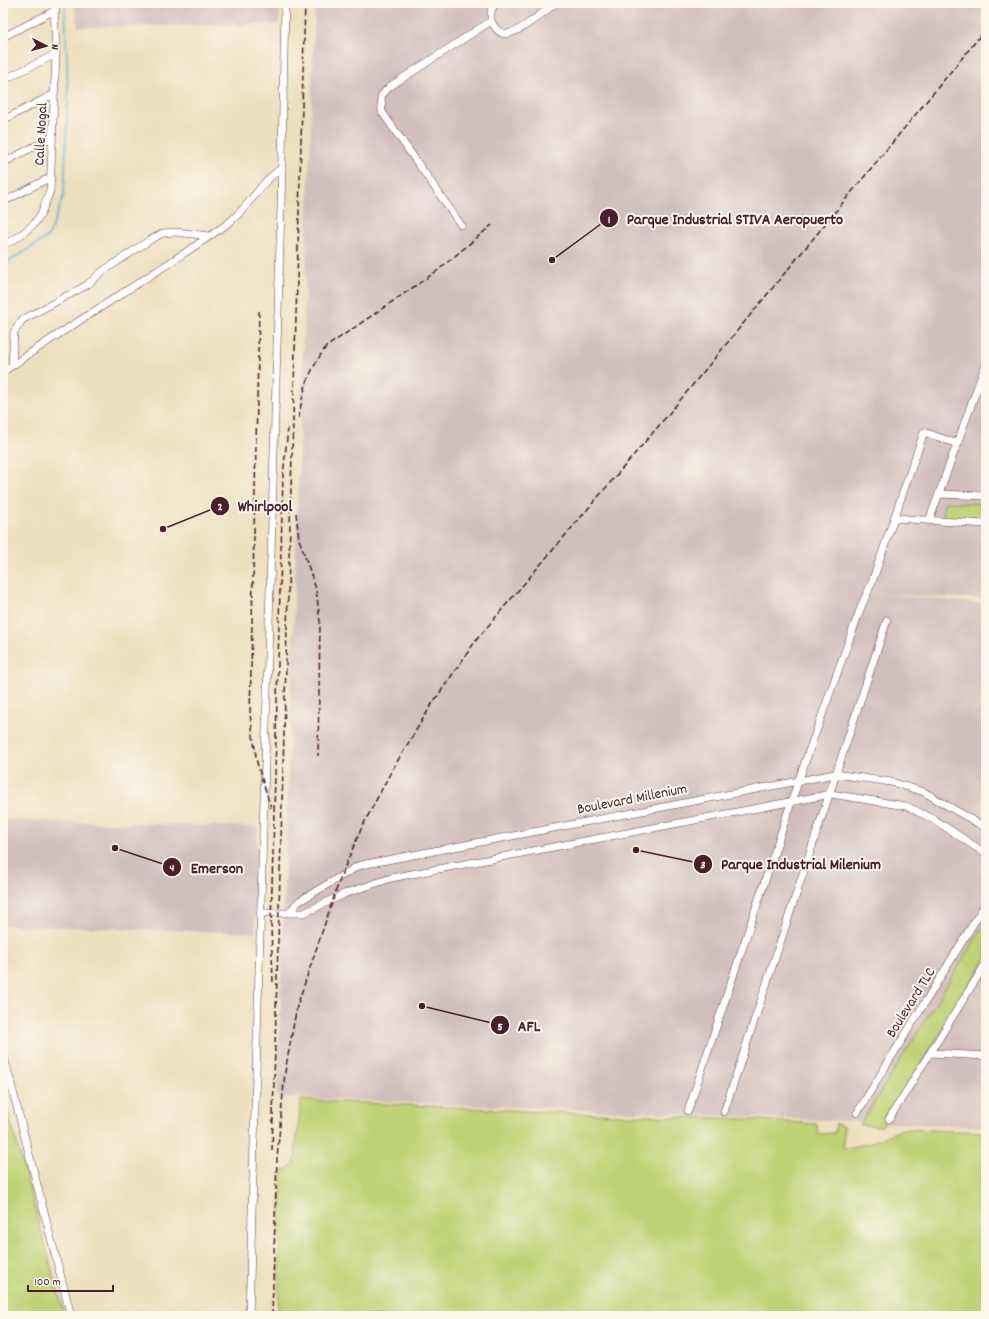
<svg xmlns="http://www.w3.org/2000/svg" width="989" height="1319" viewBox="0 0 989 1319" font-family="Dekko,sans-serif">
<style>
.industrial{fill:#d1bfbd}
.green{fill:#bfd275;stroke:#847850}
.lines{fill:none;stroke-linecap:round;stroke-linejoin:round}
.stream{stroke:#50acce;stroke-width:1.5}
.minor-casing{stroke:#623c41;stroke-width:8}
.minor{stroke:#fff;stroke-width:7}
.rail{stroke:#4a1f2b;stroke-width:1.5;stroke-dasharray:6 3;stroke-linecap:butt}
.labels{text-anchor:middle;stroke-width:4;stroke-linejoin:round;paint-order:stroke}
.street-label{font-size:15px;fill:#4a1f2b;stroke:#fbf7ec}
.leader{fill:none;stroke:#4a1f2b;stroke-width:1.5}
.callout-dot{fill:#4a1f2b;stroke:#fbf7ec;stroke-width:1.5}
.mark-label{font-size:12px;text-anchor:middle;font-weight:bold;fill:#fff}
.callout-label{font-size:16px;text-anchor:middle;font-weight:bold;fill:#4a1f2b;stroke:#fbf7ec;stroke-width:4;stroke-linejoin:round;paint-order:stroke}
</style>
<rect width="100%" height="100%" fill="#fbf7ec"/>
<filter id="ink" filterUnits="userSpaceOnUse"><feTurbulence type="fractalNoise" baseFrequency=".025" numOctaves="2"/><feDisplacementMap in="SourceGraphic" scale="8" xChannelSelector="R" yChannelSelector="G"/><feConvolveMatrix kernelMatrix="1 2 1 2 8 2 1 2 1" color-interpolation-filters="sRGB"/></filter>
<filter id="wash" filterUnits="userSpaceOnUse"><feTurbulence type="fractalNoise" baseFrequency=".012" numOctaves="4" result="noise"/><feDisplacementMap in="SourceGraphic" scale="16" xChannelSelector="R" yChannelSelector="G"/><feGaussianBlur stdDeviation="0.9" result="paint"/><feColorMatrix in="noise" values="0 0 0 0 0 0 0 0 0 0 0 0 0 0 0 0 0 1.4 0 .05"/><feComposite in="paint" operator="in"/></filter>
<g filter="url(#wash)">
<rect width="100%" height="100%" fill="#ede0be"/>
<path class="industrial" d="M74,3h206l-1,21 -201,3z
M315,3h671v596l-108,-5 108,10v523l-709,-30z
M3,820l255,7 -3,106 -252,-8z"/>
<path class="green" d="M944,502l42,2v17l-43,-3z
M986,922v36l-104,168 -22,-1z
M3,1094l62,222h-62z
M301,1100l292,14 154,5 70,5 1,10 17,-1 1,-10 8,4 -1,21 25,-4 34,-15 84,3v184h-708l4,-144 12,-8z"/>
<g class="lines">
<path class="stream" d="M3,265l46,-29 15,-41 4,-99 -3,-93"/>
</g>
</g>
<g filter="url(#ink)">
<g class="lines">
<g class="minor-casing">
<path id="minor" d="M495,3l-4,8v10c2,4 6,10 11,12 12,6 43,-23 54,-30
M3,37l53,-27
M3,80l53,-26
M3,120l51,-26
M3,163l49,-26
M3,202l48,-25
M461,225l-79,-113 -1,-16 8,-9 102,-66
M3,245l14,-7 17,-14 7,-10 9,-23 6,-137 -2,-51
M12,365l2,-33 8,-12 65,-35 16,-14 47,-31 13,-7 13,-1 33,4
M3,372c73,-52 151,-96 224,-148 22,-16 32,-41 55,-56
M940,494l46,2
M894,518l92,6
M929,521l57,-157
M261,913h43l40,-19 47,-16 440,-84 75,12 29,14 51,34
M289,913l9,-11 60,-36 8,-2 469,-90 56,8 33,10 62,36
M3,1053l68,263
M932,1053l54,3
M688,1111l111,-332 62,-172 11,-25 52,-150 34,12
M724,1112l163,-492
M857,1113l129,-210
M889,1119l97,-156
M249,1316l32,-1108 4,-205"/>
</g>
<use href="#minor" class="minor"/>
<path class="rail" d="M259,311l-9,403 7,49 14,45
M299,418c3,-27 11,-49 27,-71l111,-76 55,-46
M296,513l3,26 17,50 4,33 -2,134
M273,982l-2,-57 12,-449 5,-48
M272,1151l33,-1148
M272,1316l5,-158 8,-86 12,-66 44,-130 21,-49 30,-57 40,-66 45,-65 190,-223 319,-387"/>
</g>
</g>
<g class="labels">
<g class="street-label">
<text transform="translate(40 134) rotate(-87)" y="5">Calle Nogal</text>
<text transform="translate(632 798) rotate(-11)" y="5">Boulevard Millenium</text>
<text transform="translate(910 1002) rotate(-58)" y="5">Boulevard TLC</text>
</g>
</g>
<path class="leader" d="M552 260L609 218M163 529L220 506M636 850L703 864M115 848L172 867M422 1006L500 1025"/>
<g class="callout-dot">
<circle cx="552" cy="260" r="4"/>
<circle cx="163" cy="529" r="4"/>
<circle cx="636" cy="850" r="4"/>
<circle cx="115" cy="848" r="4"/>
<circle cx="422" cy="1006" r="4"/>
<circle cx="609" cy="218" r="10"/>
<circle cx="220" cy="506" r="10"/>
<circle cx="703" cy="864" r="10"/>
<circle cx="172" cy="867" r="10"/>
<circle cx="500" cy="1025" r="10"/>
</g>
<g class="mark-label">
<text x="609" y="223">1</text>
<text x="220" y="510">2</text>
<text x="703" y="868">3</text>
<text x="172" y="871">4</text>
<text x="500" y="1030">5</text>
</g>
<g class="callout-label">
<text x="735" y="224">Parque Industrial STIVA Aeropuerto</text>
<text x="265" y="511">Whirlpool</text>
<text x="801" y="869">Parque Industrial Milenium</text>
<text x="217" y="873">Emerson</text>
<text x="529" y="1031">AFL</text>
</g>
<rect width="989" height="1319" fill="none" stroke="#fbf7ec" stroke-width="16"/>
<g transform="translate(46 46) rotate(96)" stroke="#fbf7ec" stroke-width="3" paint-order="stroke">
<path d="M0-3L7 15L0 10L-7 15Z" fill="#4a1f2b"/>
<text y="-6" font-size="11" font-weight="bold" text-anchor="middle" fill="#4a1f2b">N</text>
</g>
<path d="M28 1285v6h85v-6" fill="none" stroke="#4a1f2b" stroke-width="2"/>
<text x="34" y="1285" font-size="12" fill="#4a1f2b" stroke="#fbf7ec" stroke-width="3" paint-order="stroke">100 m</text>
</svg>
